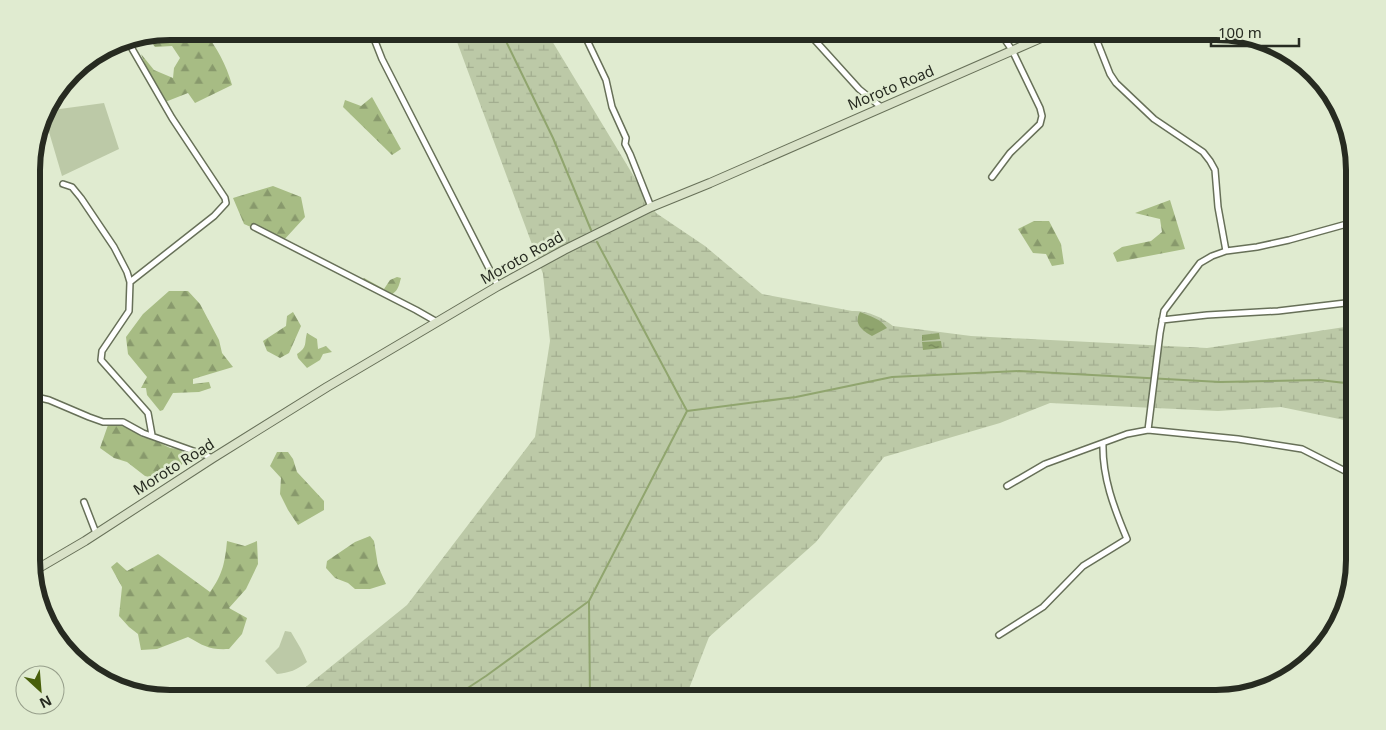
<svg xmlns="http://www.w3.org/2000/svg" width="1386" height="730" viewBox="0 0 1386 730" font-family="'Noto Sans',sans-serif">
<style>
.grass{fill:#bcc9a7}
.forest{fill:url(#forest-firs)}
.wetland{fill:url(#wetland-marsh)}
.water{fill:url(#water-ripples)}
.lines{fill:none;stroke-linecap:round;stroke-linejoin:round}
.stream{stroke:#90a56e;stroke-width:2}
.street-casing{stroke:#677058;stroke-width:8}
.secondary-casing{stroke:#677058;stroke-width:10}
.street{stroke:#fff;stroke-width:5}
.secondary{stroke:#d9e2c8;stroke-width:8}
.labels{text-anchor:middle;stroke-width:5;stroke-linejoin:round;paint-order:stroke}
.street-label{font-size:15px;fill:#272b21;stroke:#e0ebd0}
.rim{fill:none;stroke:#272b21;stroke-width:6}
</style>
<defs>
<pattern id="forest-firs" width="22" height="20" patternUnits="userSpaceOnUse" patternTransform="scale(1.25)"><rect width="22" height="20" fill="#a7bc84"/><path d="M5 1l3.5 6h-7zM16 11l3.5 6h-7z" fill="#88996c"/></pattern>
<pattern id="wetland-marsh" width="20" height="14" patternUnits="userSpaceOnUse" patternTransform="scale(1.25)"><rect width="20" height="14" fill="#bcc9a7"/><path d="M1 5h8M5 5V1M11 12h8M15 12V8" fill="none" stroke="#a2ad8f"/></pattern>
<pattern id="water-ripples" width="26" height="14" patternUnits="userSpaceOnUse" patternTransform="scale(1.25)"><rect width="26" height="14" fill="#90a56e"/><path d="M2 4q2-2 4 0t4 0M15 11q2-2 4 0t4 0" fill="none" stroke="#76875a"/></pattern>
</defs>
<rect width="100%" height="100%" fill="#e0ebd0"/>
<path class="grass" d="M104,103l15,46 -57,27 -18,-61 1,-4z
M285,631l6,1 10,17 6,13c-10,8 -18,11 -30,12l-12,-13 14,-14z"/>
<path class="forest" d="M170,31h34c13,17 22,33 28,54l-37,18 -7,-10 -28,11 -19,-50 13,16 19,8 1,-10 6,-10 -8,-12 -17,1 -4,-5 4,-8z
M372,97l29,52 -9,6 -49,-48 2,-7 16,6z
M273,186l28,11 4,20 -22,24 -39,-17 -11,-26z
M1170,200l15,49 -68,13 -4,-9 9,-6 29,-6 11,-9 -2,-13 -25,-6z
M1034,221h15l12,23 3,20 -12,2 -6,-12 -13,-1 -15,-24z
M397,277l4,1c-2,7 -3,14 -11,17l-29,-14 3,-3 20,11 6,-9z
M169,291h19l12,13 19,36 3,13 11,14 -40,12v5l16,-2 2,6 -12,4 -26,1 -10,17 -3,1 -13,-16 -1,-7h-5l6,-11 -19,-23 -2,-17 17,-23z
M293,312l8,14 -12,27 -9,5 -13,-7 -4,-10 23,-15 1,-10z
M307,333l10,6 1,10 8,-3 6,6 -9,2 -3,6 -13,8 -9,-10 -1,-4c11,-7 7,-11 10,-21z
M108,425l14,1 12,5 8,6 10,2 18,9 9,1 7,6c-3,13 -13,19 -24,25l-17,-4 -18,-14 -13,-4 -14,-10z
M277,452h11l5,7 4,13 27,29v9l-26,15 -10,-15 -8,-16 1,-16 -11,-12z
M370,536l4,5 4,25 8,18 -16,5h-15l-7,-6 -13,-5 -9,-10 1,-7 28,-19z
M227,541l18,5 12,-5 1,23 -12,25 -17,19 18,10 -5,16 -13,15c-20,1 -25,-3 -41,-12l-31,12 -16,1 -3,-16 -9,-7 -10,-11 3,-29 -11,-20 6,-5 10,9 31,-17 52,38c13,-18 15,-30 17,-51z"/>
<path class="wetland" d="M453,31h93l110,182 49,33 57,48 90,17c14,-1 30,6 41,15l78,10 236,12 144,-22 3,1v95l-73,-15 -63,4 -168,-8 -50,20 -116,34 -68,85 -107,95 -24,62h-394l116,-94 128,-168 15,-96 -7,-67z"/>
<path class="water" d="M860,312c10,4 21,7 27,16l-15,8c-9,-5 -19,-12 -12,-24z
M939,333l1,6 -18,2v-6z
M941,341l1,7 -19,2 -1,-8z"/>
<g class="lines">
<path class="stream" d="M501,31l52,107 38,92
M597,242l90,169
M687,411l109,-14 96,-20 127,-6 201,11 99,-2 35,4
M589,601l1,98
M451,699l35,-23 103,-75 98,-190"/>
<g class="street-casing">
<path id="street" d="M371,31l11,28 116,227
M810,31l2,6 47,52 22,18
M1093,31l17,43 6,9 38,36 49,33 7,9 5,9 3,37 8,44 -14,5 -12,7 -36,48 -4,22 -12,97
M585,36l21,44 6,27 14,31 -1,6 5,10 21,53
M127,40l45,78 53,80 1,5 -12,13 -84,66
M992,177l18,-24 30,-29 2,-8 -2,-8 -28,-58 -13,-19
M63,184l9,3 9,11 33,49 13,25 3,10 -1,29 -27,40 -1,9 47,53 4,22
M254,227l162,83 21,12
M1226,251l31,-4 32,-7 65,-18
M1162,320l45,-5 71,-4 76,-9
M32,396l17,4 40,17 14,5h20l20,11 70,25
M1007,486l38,-22 82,-30 21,-4 90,9 64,10 53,27
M84,502l12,31
M999,635l44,-28 40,-41 44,-27c-13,-31 -25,-62 -24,-96"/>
</g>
<g class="secondary-casing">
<path id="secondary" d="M32,572l53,-31 128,-83 114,-71 171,-101 66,-36 87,-43 59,-24 347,-152"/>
</g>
<use href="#street" class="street"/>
<use href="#secondary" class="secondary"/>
</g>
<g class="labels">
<g class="street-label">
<text transform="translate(891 88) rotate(-23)" y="5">Moroto Road</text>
<text transform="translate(522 258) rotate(-29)" y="5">Moroto Road</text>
<text transform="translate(174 467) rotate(-32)" y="5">Moroto Road</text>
</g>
</g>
<path d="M0 0H1386V730H0ZM170 40H1216A130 130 0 0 1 1346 170V560A130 130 0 0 1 1216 690H170A130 130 0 0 1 40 560V170A130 130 0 0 1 170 40Z" fill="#e0ebd0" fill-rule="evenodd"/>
<path class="rim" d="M170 40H1216A130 130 0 0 1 1346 170V560A130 130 0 0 1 1216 690H170A130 130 0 0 1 40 560V170A130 130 0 0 1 170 40Z"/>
<g transform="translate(40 690) rotate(154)"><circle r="24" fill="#e0ebd0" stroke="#969e8a"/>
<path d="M0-4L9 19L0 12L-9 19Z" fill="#485f0a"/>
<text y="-8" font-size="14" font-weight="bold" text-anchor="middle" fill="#272b21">N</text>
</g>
<path d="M1211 38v8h88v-8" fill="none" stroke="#272b21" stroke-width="2.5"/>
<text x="1218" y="38" font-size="15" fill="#272b21" stroke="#e0ebd0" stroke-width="4" paint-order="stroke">100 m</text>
</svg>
